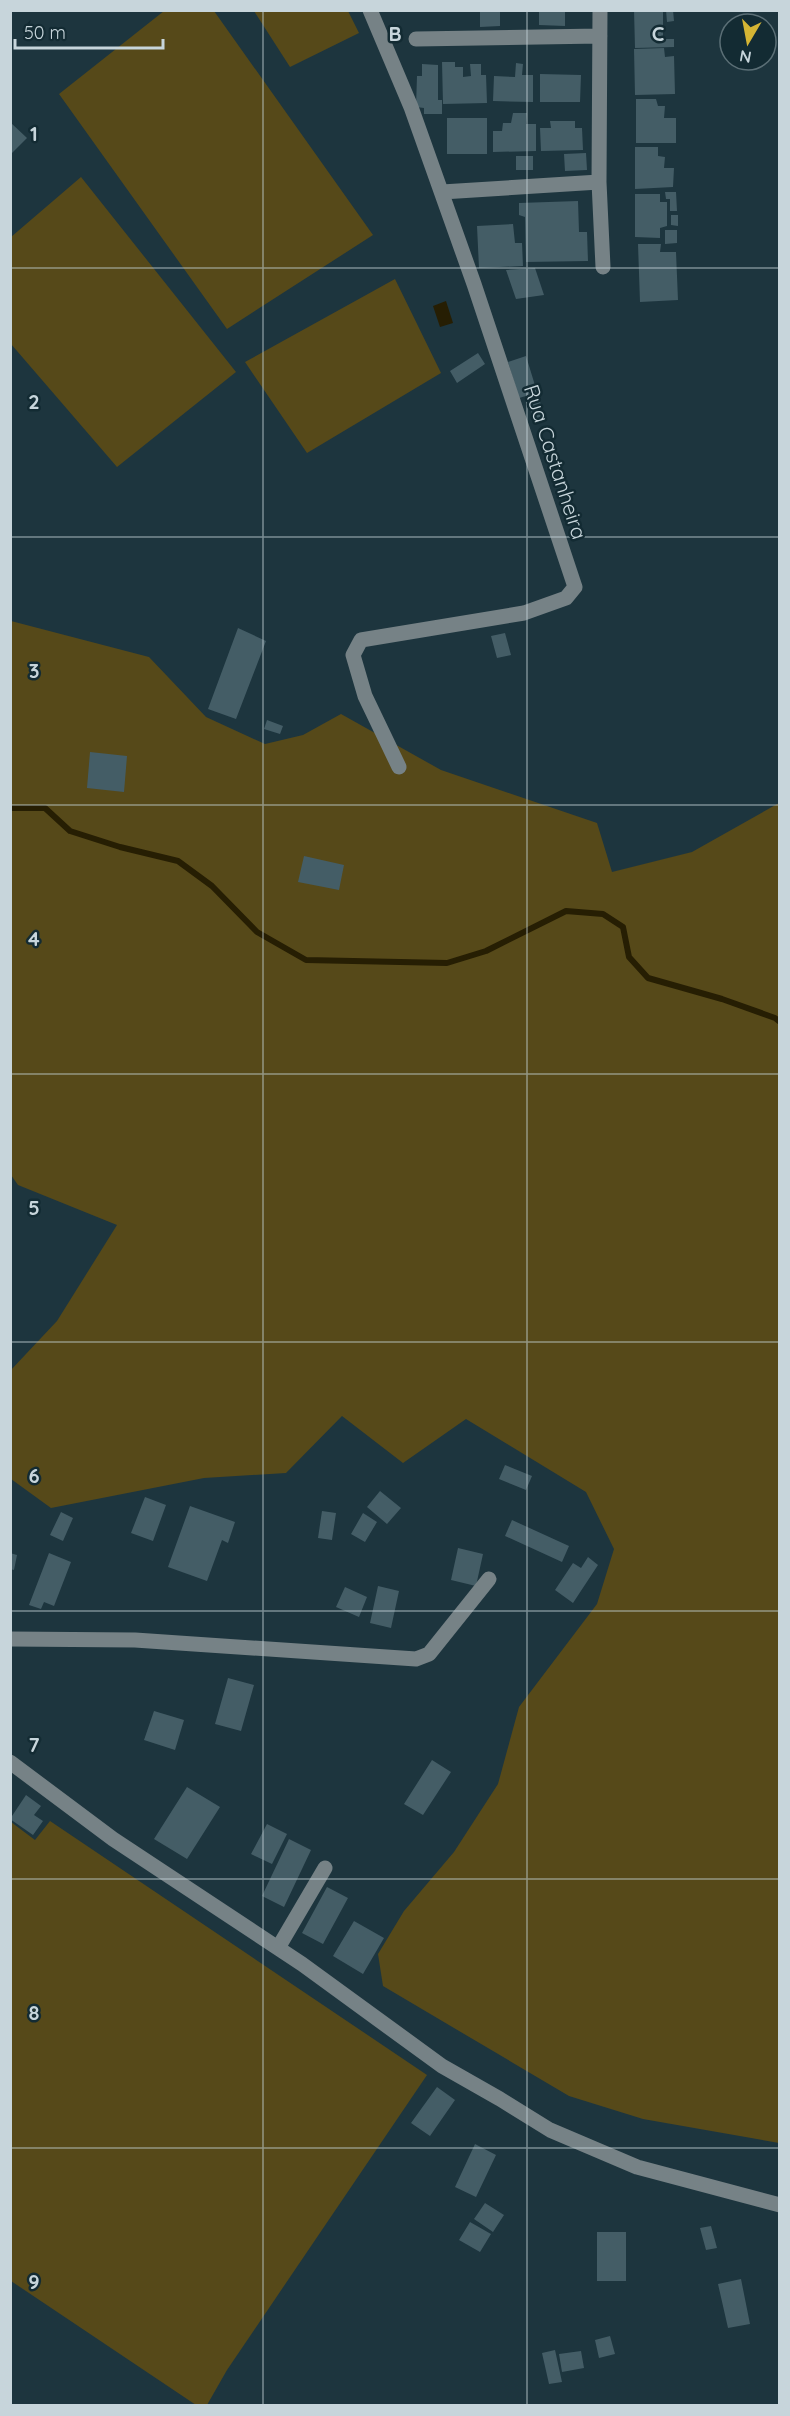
<svg xmlns="http://www.w3.org/2000/svg" width="790" height="2416" viewBox="0 0 790 2416" font-family="Quicksand,sans-serif">
<style>
.green{fill:#564919}
.water{fill:#261e03}
.lines{fill:none;stroke-linecap:round;stroke-linejoin:round}
.stream{stroke:#261e03;stroke-width:6}
.building{fill:#445d66}
.minor{stroke:#768286;stroke-width:15}
.grid{fill:none;stroke:#c7d5db;stroke-width:1.5;stroke-opacity:0.55}
.labels{text-anchor:middle;stroke-width:5;stroke-linejoin:round;paint-order:stroke}
.street-label{font-size:21px;fill:#c7d5db;stroke:#132b33}
.grid-label{font-size:20px;text-anchor:middle;font-weight:bold;fill:#c7d5db;stroke:#132b33;stroke-width:5;stroke-linejoin:round;paint-order:stroke}
</style>
<rect width="100%" height="100%" fill="#1d353e"/>
<path class="green" d="M164,11h50l159,224 -146,94 -168,-235z
M254,11h94l11,22 -69,34z
M81,177l155,195 -119,95 -106,-123v-107z
M395,279l46,94 -134,80 -62,-91z
M11,621l138,36 57,60 59,27 38,-9 38,-21 100,56 156,53 15,49 80,-20 87,-49v1340l-136,-24 -74,-23 -186,-110 -5,-32 26,-43 50,-59 44,-68 21,-77 78,-103 17,-55 -28,-57 -120,-73 -63,44 -61,-47 -56,57 -82,5 -153,30 -40,-29 -1,-108 47,-50 60,-96 -99,-40 -7,-10z
M50,1821l377,254 -200,295 -20,35h-11l-185,-124v-459l24,18z"/>
<path class="water" d="M446,301l7,22 -13,4 -7,-21z"/>
<g class="lines">
<path class="stream" d="M10,808h35l25,23 50,16 58,14 34,25 45,46 49,28 141,3 39,-12 80,-40 37,3 20,13 6,30 19,21 74,21 53,19 5,4"/>
</g>
<path class="building" d="M480,10h20v16l-20,1z
M539,10h26v16l-26,-1z
M634,10h29v29h11v8l-39,1z
M666,10h7l1,11 -7,1z
M664,48l1,9 9,-1 1,38 -40,1 -1,-46z
M442,62h13v5h8v10l8,-1 -1,-12h11v11h5l1,28 -44,1z
M516,63l7,1 -1,11h11v27l-40,-1 1,-25 21,1z
M422,64l16,1v35h4v14h-18v-6l-8,-1 1,-31h5z
M540,74l41,1 -1,27h-40z
M636,99h20l2,7h7l-1,12h12v25h-40z
M513,113h14l-1,11h10v27l-43,1v-21h9l1,-8h8z
M447,118h40v36h-40z
M550,121h25v7h7l1,22 -42,1 -1,-23h11z
M10,122l17,16 -17,17z
M635,147h23v9l7,1 -1,11h10l-1,19 -38,2z
M586,153l1,17 -22,1 -1,-17z
M516,156h17v14h-17z
M665,192h11l1,19h-7v-12h-4z
M635,194h25v8h7v24l-7,2v10l-25,-1z
M578,201l1,31h8l1,29 -62,1 -1,-45 -6,-2v-12z
M671,215h7v11l-7,-1z
M513,224l2,19h7l1,23 -44,2 -2,-42z
M665,230h12v13l-12,1z
M638,244h23l-1,8h16l2,48 -38,2z
M535,268l9,27 -28,4 -10,-29z
M478,353l7,11 -28,19 -7,-12z
M526,356l19,62 -11,3 -8,-25 -7,2 -11,-36z
M238,628l28,13 -30,78 -28,-10z
M505,633l6,22 -14,3 -6,-22z
M267,720l16,6 -3,8 -16,-5z
M90,752l37,4 -3,36 -37,-4z
M304,856l40,9 -5,25 -41,-8z
M505,1465l27,11 -6,14 -27,-11z
M380,1491l21,17 -14,16 -20,-17z
M145,1497l21,8 -13,36 -22,-8z
M190,1506l45,16 -7,21 -6,-3 -15,41 -39,-14z
M322,1511l14,2 -4,27 -14,-2z
M61,1512l12,6 -10,23 -13,-6z
M363,1513l14,9 -12,20 -14,-8z
M512,1520l57,26 -7,16 -57,-26z
M458,1548l25,6 -7,32 -25,-6z
M10,1553l7,2 -3,15 -4,-1z
M49,1553l22,9 -17,44 -10,-4 -3,7 -12,-4z
M588,1557l10,8 -25,38 -18,-13 18,-27 8,5z
M378,1586l21,5 -8,37 -21,-5z
M345,1587l22,10 -8,20 -23,-10z
M228,1678l26,7 -13,46 -26,-7z
M154,1711l30,9 -9,30 -31,-10z
M432,1760l19,12 -28,43 -19,-11z
M187,1787l33,20 -33,52 -33,-20z
M26,1795l15,11 -7,9 9,6 -10,14 -23,-16z
M267,1824l20,10 -15,30 -21,-10z
M289,1839l22,11 -27,57 -22,-11z
M327,1887l21,11 -25,46 -21,-11z
M354,1921l30,17 -21,36 -30,-18z
M437,2087l18,13 -25,36 -19,-13z
M475,2144l21,11 -20,42 -21,-10z
M485,2203l19,12 -11,17 -19,-13z
M470,2222l21,12 -11,18 -21,-12z
M711,2226l6,22 -11,2 -6,-22z
M597,2232h29v49h-29z
M741,2279l9,45 -22,4 -10,-44z
M610,2336l5,18 -16,4 -4,-18z
M555,2350l7,32 -13,2 -7,-31z
M581,2351l3,17 -22,4 -3,-18z"/>
<g class="lines">
<path class="minor" d="M370,10l41,97 63,177 101,303 -9,11 -42,15 -163,27 -8,15 12,41 34,71
M600,10l-1,172 4,85
M416,39l184,-3
M442,192l157,-10
M10,1639l125,1 281,19 13,-5 60,-75
M10,1762l103,77 189,125 140,102 58,33 50,31 87,37 143,38
M278,1948l47,-80"/>
</g>
<path class="grid" d="M263,10v2396M527,10v2396M10,268h770M10,537h770M10,805h770M10,1074h770M10,1342h770M10,1611h770M10,1879h770M10,2148h770"/>
<g class="labels">
<g class="street-label">
<text transform="translate(555 462) rotate(72)" y="7">Rua Castanheira</text>
</g>
</g>
<g class="grid-label">
<text x="395" y="41">B</text>
<text x="658" y="41">C</text>
<text x="34" y="141">1</text>
<text x="34" y="409">2</text>
<text x="34" y="678">3</text>
<text x="34" y="946">4</text>
<text x="34" y="1215">5</text>
<text x="34" y="1483">6</text>
<text x="34" y="1752">7</text>
<text x="34" y="2020">8</text>
<text x="34" y="2289">9</text>
</g>
<rect width="790" height="2416" fill="none" stroke="#c7d5db" stroke-width="24"/>
<g transform="translate(748 42) rotate(190)"><circle r="28" fill="#132b33" stroke="#5b6f76" stroke-width="1.5"/>
<path d="M0-4.5L10 22L0 15L-10 22Z" fill="#d5b534"/>
<text y="-9" font-size="16" font-weight="bold" text-anchor="middle" fill="#c7d5db">N</text>
</g>
<path d="M15 39v9h148v-9" fill="none" stroke="#c7d5db" stroke-width="3"/>
<text x="24" y="39" font-size="18" fill="#c7d5db" stroke="#132b33" stroke-width="4.5" paint-order="stroke">50 m</text>
</svg>
